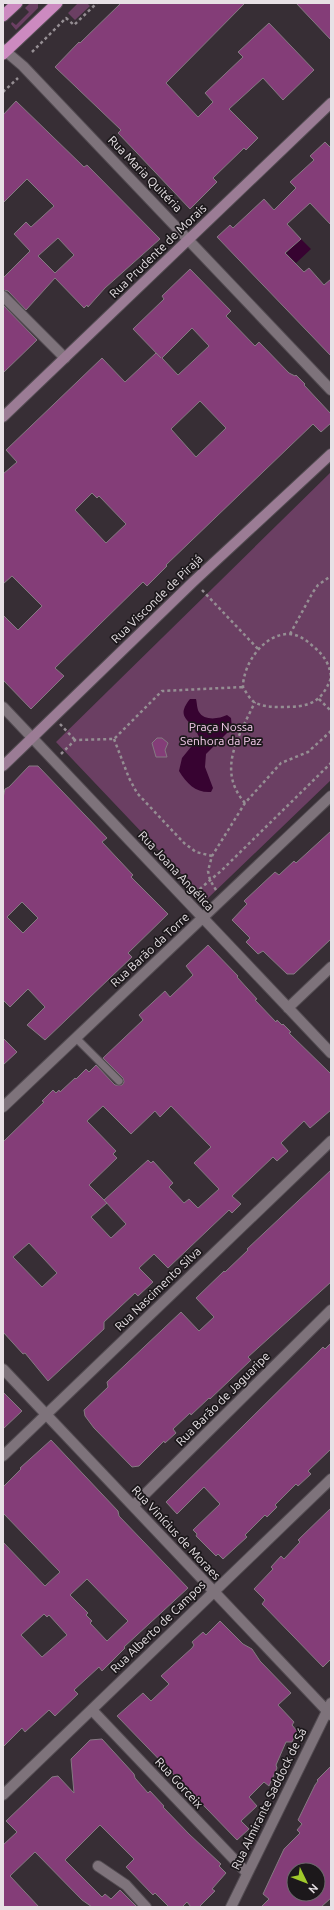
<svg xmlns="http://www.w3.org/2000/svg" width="334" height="1910" viewBox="0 0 334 1910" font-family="Ubuntu,sans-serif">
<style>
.green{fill:#6b3f63}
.water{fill:#370331}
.building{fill:#843d78;stroke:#857a82;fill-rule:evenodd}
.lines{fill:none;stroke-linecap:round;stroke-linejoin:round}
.service-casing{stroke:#524b51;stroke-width:9}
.minor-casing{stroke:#524b51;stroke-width:12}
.secondary-casing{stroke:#524b51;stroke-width:12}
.trunk-casing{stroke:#524b51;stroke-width:13}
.path{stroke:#958e93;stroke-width:2.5;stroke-dasharray:3 3;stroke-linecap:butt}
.service{stroke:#7e737b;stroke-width:7}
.minor{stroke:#7e737b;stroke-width:10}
.secondary{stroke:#9b7c95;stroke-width:10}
.trunk{stroke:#cc8ac0;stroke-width:11}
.labels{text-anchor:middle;stroke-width:3.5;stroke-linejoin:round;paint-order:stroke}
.street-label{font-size:12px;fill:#e7e1e5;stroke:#1c181b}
.park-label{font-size:12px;fill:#f4cbeb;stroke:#1c181b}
</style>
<rect width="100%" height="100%" fill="#372e35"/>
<path class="green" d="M30,3h8v5l-22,22 -5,-6 1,-2 4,3 13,-13 -4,-4z
M78,3h9l3,3 -15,14 -7,-7z
M331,472v308l-125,120 -150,-158z"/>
<path class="water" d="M301,239l10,10 -15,14 -10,-10z
M190,699h6c1,4 1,10 3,13 5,9 20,7 28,3l4,3 1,10 -26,26 -1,13 8,21 -2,4c-15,1 -24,-8 -32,-21l3,-13 17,-21c-7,-18 -25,-18 -9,-38z"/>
<path class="building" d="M121,3h124l-79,80 32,34 15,-15 -8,-9 38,-36 -5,-5 31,-29 45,47 -31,30 -20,-22 -34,31 29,29 -12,12 -2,-2 -31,30 4,4 -27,27 -72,-76 3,-3 -66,-63 24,-25 1,1z
M296,3h35v37l-19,-20z
M16,101l68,66 3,-2 73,74 -55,49 -17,19 -1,-2 -3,3 -29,-30 -29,32 -18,-19 -5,-1v-12l27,-27 -16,-17 12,-12 5,5 23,-21 -27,-27 -24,24v-88zM58,238l16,17 -19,18 -17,-17z
M325,142l6,6v77l-21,-22 -23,21 14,15 -16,14 19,19 5,-4 15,17 7,-6v77l-114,-119 13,-12 3,3 31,-29 10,11 22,-22 -6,-6 24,-22 -4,-4z
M190,269l41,42 -5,5 29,30 4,-4 30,31 6,3 1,-1 9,9 -1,1 27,29v9l-10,9 -8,-8 -147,141 1,1 -20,20 -4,-4 -88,86 9,8 -33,33 -28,-29v-65l15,15 24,-24 -30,-30 -9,8v-110l14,-12 -11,-12 96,-92 23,24 31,-29 5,5 -28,-29 31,-30 -2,-3zM192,328l17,18 -31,29 -16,-17zM200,401l26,27 -30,29 -25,-28zM92,493l5,5 2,-2 27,28 -20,19 -31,-33z
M3,305l34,35 -34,33z
M157,738h5l6,5 -3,7 2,7h-11l-4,-14z
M29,766h9l69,72 -5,4 31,33 -2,2 37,37 -40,39 4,4 -87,83 -18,-15 18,-18 -17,-18 -18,18 -7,-7v-202l2,-9 4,-2zM22,902l16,16 -15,15 -16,-16z
M331,831v108l-37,35h-7l-24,-23 -5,3 -12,-12 4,-4 -18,-18 15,-16 -3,-3 31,-29 4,3 15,-14 2,2z
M208,945l30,31 -1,1 20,22 -2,1 21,22 1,-2 5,5 1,-1 8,8 -2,1 42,41v36l-21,18 -6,-7 -23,22 7,8 -11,10 -4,-4 -41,39 9,8 -9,9 -3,-3 -61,58 -14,-14 -15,14 14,14 -15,14 -3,-3 -31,29v7l-56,52 -23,-28 -2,1 -20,-22v-190l41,-40 -2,-1 11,-11 3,3 3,-3 1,2 15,-14 1,1 10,-10 3,3 7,-7 19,20h7l2,-3 -1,-4 -20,-20 40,-38 -4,-5 26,-24 5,6 23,-22 -7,-9zM103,1106l28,28 24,-23 5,6 11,-11 40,41 -17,16 25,26 -21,19 -9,-9 -5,4 -15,-16 4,-4 -20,-22 -2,2 -3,-3 -44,40 22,24 -15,14 -20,-21 16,-14 -18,-18 28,-27 -4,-4 3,-3 -29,-30zM29,1243l28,30 -15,14 -29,-30z
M3,1038l14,14 -14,13z
M331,1170v112l-83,75 3,3 -41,39 -1,-1 -18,17 -1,-2 -17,16 3,4 -11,10 -1,-2 -25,25 -7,1 -38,-39 -9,-12 -1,-6 24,-23 -1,-5 74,-70 18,19 15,-14 -18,-19 28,-27 1,1 23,-22 -1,-1z
M331,1343v106l-23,22 3,3 -13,12 -2,-2 -21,21 2,2 -10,10 -2,-2 -20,20 2,2 -24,22 -5,-5 -2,2 -20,-20 1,-2 -4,-4 27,-26 -16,-17 -27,27 -11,-12 157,-155 2,2z
M3,1392l19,19 -19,18z
M51,1440l67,71 1,5 69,72 -64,59 1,1 -23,23 -3,-4 -25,23 4,4 -23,22 -6,-6 -24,22 -3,-4 -19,19v-205l42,44 15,-14 -57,-59v-26l18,-18 -1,-1zM87,1579l41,42 -21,20 -17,-18 2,-2 -6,-6 2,-2 -18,-18zM44,1614l3,3 2,-2 18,20 -25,22 -21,-22z
M331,1508v151l-8,8 -61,-63 3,-4 -11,-11 19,-20 -2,-2 10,-11 3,3 16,-17 -2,-2z
M220,1621l23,23 9,5 8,12 31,32 -13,12 16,17 -2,3 5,6 -5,11h-6l-10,23 1,3 -8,18 -5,-4 -15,15 8,9 -16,15 8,8 -12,11 -120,-124 26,-23 8,8 18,-17 -8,-8 31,-28 2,-3 -2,-3 11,-10 3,3z
M102,1739l32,35 1,4 13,15 2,-2 14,15 -1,1 26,27 32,30 -2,2 7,7 -14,16 3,2 -16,16h-8l-4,-5 -5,5h-13l-14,-14 -2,2 -27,-28 8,-8 -34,-34 -35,35 37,37 3,-3 6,5 9,-9 17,17h-45l-10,-7 -47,-48 -25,24 29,31h-36v-62l14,-13 -11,-11 46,-44 6,-1 16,17 -3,-34 19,-19z
M331,1766v132l-10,9h-60l8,-8 -6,-5 21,-45 16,-16 -3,-3 5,-6 -4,-4 17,-35 3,-4 -1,-1zM294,1870h24v24h-24z"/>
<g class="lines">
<g class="service-casing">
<path id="service" d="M76,1038l43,43"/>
</g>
<g class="minor-casing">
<path id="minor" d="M3,49l20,17 308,324
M3,296l62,62
M3,707l328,346
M288,1008l43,-41
M3,1107l328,-311
M3,1369l328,346
M3,1456l328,-315
M133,1506l198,-196
M92,1710l155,163
M3,1795l328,-316
M98,1866l28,19 20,22
M231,1907l100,-204"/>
</g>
<g class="secondary-casing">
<path id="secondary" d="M3,417l328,-314
M3,766l191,-185 137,-127"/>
</g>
<g class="trunk-casing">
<path id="trunk" d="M3,16l14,-13
M3,54l54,-51"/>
</g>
<path class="path" d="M32,52l34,-34 8,7 23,-22
M3,92l15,-14
M202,590l57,60
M290,634l23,-42 5,-7 13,-9
M331,676c-2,-13 -7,-20 -17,-29 -7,-6 -14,-12 -24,-13 -26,-1 -47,30 -47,53 3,5 6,11 11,15 9,5 18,5 28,5 26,0 39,-3 49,-29
M319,699l12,12
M60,724l15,16
M114,739l15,39 8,15 47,50 12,9 16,4
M61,754l14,-14 39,-1 48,-48 81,-4
M245,803c-29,-33 -6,-67 10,-101
M216,890l-6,-10 -2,-9 4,-15 33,-53 36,-40 27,-11 23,-21
M195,893l26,-22 110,-108"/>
<use href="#service" class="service"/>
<use href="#minor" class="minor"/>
<use href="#secondary" class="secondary"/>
<use href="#trunk" class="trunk"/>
</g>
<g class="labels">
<g class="street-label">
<text transform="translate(145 174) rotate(46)" y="4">Rua Maria Quitéria</text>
<text transform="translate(158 251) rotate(-44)" y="4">Rua Prudente de Morais</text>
<text transform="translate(157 599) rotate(-44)" y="4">Rua Visconde de Pirajá</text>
<text transform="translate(176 871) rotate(47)" y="4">Rua Joana Angélica</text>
<text transform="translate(150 950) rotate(-43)" y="4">Rua Barão da Torre</text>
<text transform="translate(158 1289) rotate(-44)" y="4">Rua Nascimento Silva</text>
<text transform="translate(223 1399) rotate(-45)" y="4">Rua Barão de Jaguaripe</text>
<text transform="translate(176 1533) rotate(47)" y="4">Rua Vinícius de Moraes</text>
<text transform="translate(158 1627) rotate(-44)" y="4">Rua Alberto de Campos</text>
<text transform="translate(179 1783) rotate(47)" y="4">Rua Gorceix</text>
<text transform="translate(269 1799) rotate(-64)" y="4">Rua Almirante Saddock de Sá</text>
</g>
<g class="park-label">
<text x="221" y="731">Praça Nossa<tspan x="221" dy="14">Senhora da Paz</tspan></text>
</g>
</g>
<rect width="334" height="1910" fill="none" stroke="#e7e1e5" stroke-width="8"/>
<g transform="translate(306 1882) rotate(133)"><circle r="19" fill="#1c181b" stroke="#6d686c"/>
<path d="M0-3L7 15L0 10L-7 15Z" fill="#a0c92b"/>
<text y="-6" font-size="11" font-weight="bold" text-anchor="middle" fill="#e7e1e5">N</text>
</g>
</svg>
